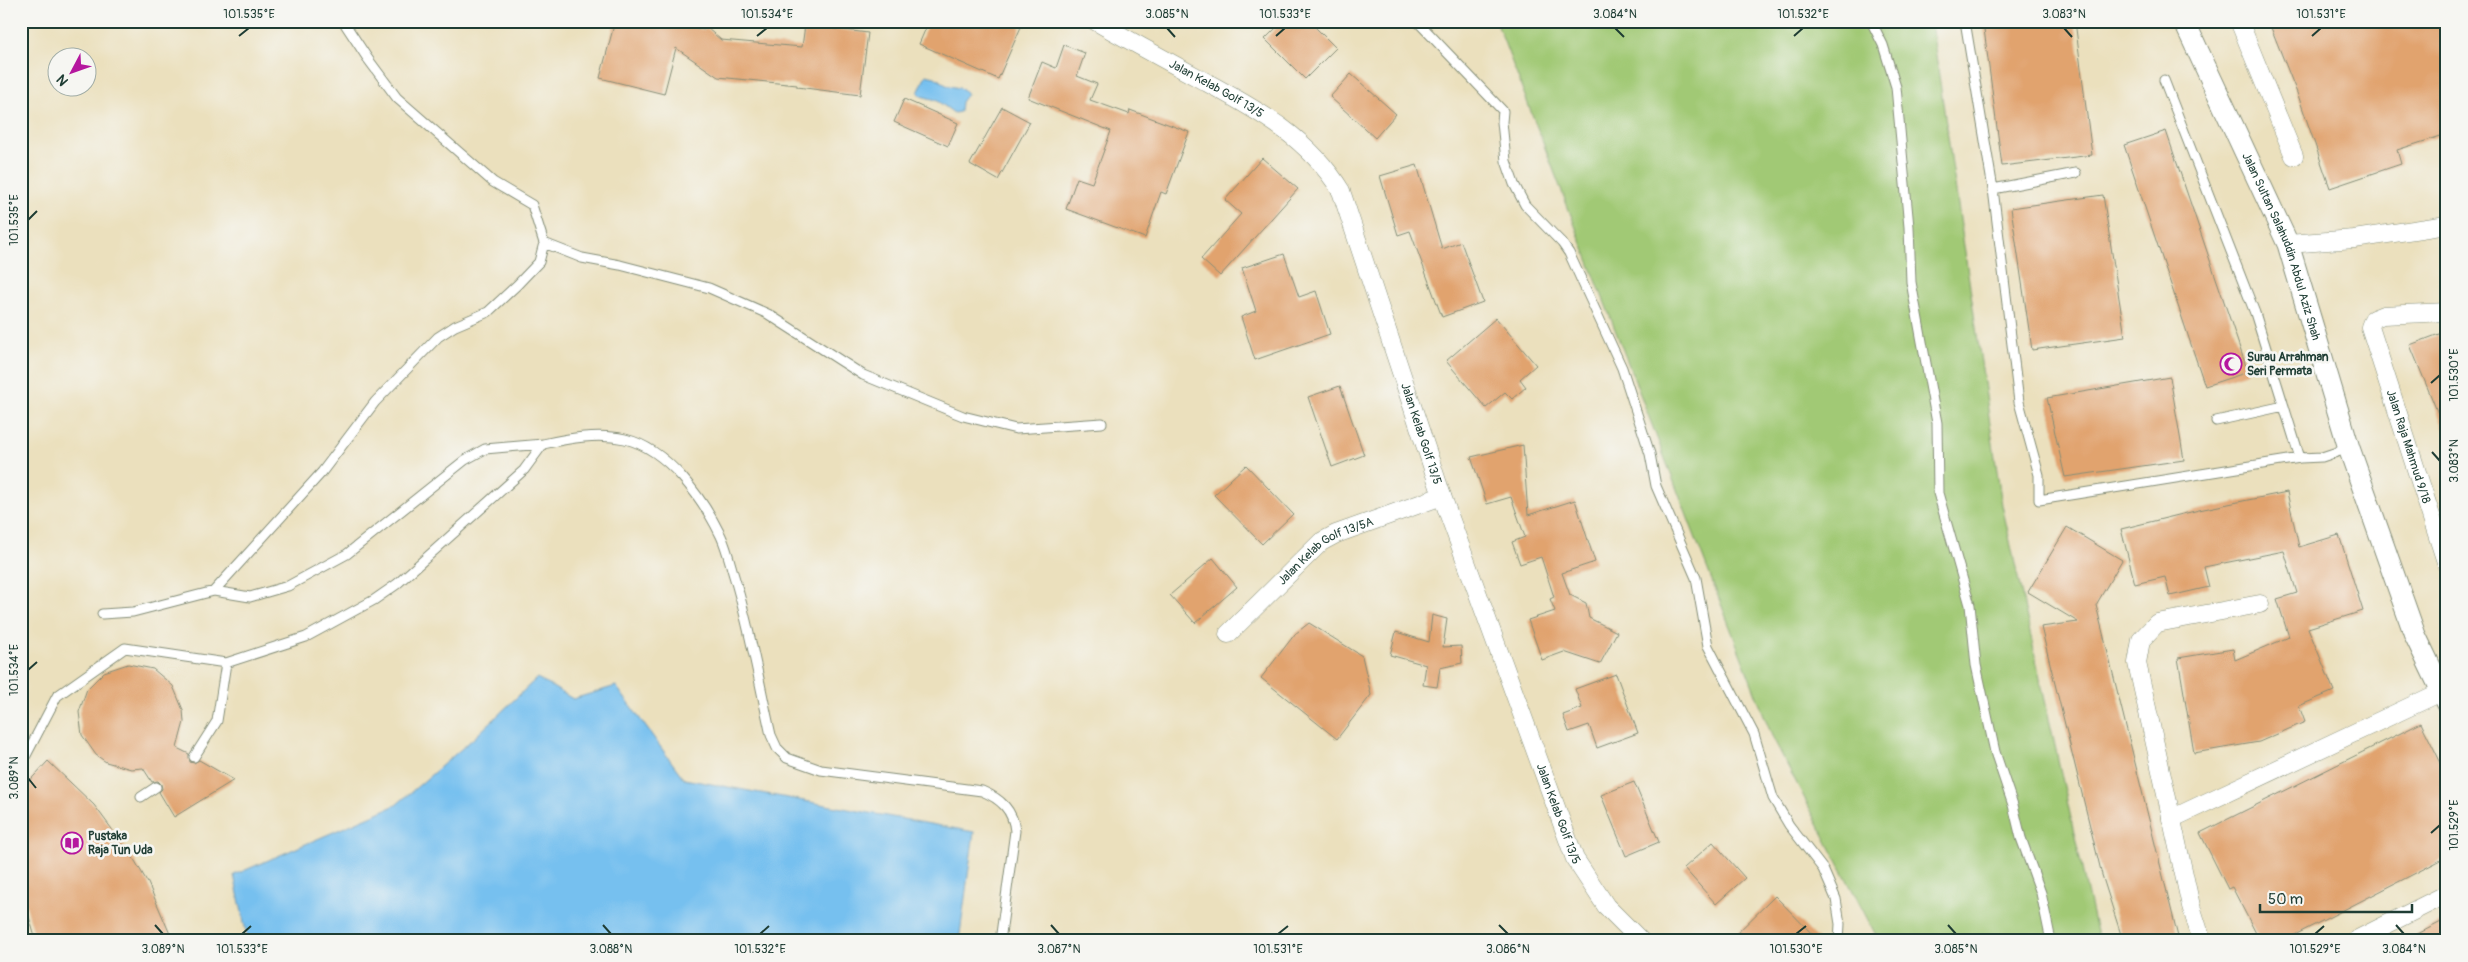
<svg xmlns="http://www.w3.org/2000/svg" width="2468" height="962" viewBox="0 0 2468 962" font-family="Pangolin,sans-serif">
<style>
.green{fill:#a1c974;stroke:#608354}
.water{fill:#76c0ef;stroke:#4a7e92}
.building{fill:#e1a36e}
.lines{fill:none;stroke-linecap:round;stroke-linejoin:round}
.service-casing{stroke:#858e78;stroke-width:11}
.minor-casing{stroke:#858e78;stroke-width:19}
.tertiary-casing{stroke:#858e78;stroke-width:23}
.service{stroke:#fff;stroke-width:9}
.minor{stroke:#fff;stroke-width:18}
.tertiary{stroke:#fff;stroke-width:21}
.ticks{fill:none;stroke:#1f3d34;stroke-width:2}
.labels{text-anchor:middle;stroke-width:5;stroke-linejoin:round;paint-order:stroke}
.street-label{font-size:12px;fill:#1f3d34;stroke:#f6f6f2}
.poi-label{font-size:12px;font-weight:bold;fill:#1f3d34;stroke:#f6f6f2;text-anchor:start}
.neatline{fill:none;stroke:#1f3d34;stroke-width:2}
.ticks-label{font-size:12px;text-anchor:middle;fill:#1f3d34}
</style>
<rect width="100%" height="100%" fill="#f6f6f2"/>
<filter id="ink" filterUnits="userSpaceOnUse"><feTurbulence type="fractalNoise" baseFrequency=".02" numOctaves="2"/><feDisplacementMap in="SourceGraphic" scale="10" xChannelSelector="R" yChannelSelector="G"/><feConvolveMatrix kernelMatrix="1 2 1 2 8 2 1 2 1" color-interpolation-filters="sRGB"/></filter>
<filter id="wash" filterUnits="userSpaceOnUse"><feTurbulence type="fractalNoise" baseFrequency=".0096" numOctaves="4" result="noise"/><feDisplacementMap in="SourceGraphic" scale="20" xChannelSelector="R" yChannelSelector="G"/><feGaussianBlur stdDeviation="1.12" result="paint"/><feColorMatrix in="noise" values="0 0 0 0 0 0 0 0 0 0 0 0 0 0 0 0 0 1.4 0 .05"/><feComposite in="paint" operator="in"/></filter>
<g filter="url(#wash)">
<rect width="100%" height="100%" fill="#ebe0bd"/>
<path class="green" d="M1496,21h435l71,484 96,436h-219l-107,-205z"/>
<path class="water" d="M926,75l9,2 11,8 17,4 4,5 -6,8 -1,10 -6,1 -18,-13 -15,-4 -3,-3z
M537,678l36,21 43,-13 68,93 290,53 -15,109h-711l-14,-66 162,-70 78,-67z"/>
<g id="blocks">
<path class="building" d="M615,21h56l33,9 3,-2 14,12 81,7 3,-22 63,8 -8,62 -63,-8v-2l-79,-8 -42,-29 -12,46 -64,-16z
M929,21h78l14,6 -23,52 -79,-35z
M1283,21h26l27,27 -31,31 -40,-40z
M2049,21h26l17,134 -90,11 -18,-137z
M2280,21h167v113l-50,16 4,14 -71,24 -31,-90 -29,-73z
M1064,45l21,8 -8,23 20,8 -7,16 39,14 1,-4 59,22 -23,62 -5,-2 -16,46 -79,-29 11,-31 15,5 19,-52 -83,-33 14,-36 14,6z
M1351,74l45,40 -21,24 -45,-41z
M904,99l54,24 -10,23 -54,-24z
M1002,107l28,15 -32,58 -28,-16z
M2166,131l82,241 -43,14 -81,-241z
M1262,158l36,31 -78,87 -19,-17 40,-45 -16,-14z
M1417,165l25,84 19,-7 22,60 -41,15 -32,-86 -12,4 -18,-59z
M2103,195l22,142 -93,13 -21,-142z
M1284,254l15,43 17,-6 14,43 -75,26 -14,-43 15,-6 -14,-43z
M1496,318l40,47 -16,14 6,8 -14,12 -7,-7 -19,16 -40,-47z
M2447,331v102h-1l-36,-88z
M2170,377l14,83 -119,17 -18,-79z
M1340,386l24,69 -32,12 -24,-70z
M1523,445l5,70 47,-15 20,62 -33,11 8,22 16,8 3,15 28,14 -17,32 -36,-12 -22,8 -14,-40 27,-9 -5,-12 4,-2 -13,-40 -21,7 -8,-22 13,-5 -14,-40 -24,7 -16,-47z
M1246,465l47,49 -31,30 -48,-49z
M2287,492l12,55 40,-12 24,76 -55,17 26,63 -35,15 6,16 -46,20 -65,11 -16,-95 55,-9 2,11 54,-23 -12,-38 20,-6 -13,-42 -80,16 5,20 -39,9 -5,-19 -30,7 -14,-55 78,-19z
M2067,527l55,33 -26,45 83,336h-56l-21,-66 -61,-248 37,-5 -50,-30z
M1213,558l24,29 -42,36 -25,-28z
M1432,615l15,4 -4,28 18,-1 1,17 -22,5 -3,19 -14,-2 3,-20 -36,-10 6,-23 33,10z
M1309,623l53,33 9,39 -34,44 -76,-61 34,-44z
M128,664l25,5 20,17 10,24 1,12 -7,26 12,6 1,8 4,1 5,-3 35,20 -60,37 -15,-25 3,-3 -1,-5 -3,-3 -6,1 -9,-14 -12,1 -25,-7 -10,-7 -14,-20 -3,-23 8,-23 17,-17z
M1616,674l22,59 -41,15 -8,-23 -20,7 -6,-17 19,-7 -7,-19z
M2421,723l26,52v82l-164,84h-23l-28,-54 -4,2 -28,-56z
M48,761l46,44 38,51 16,27 25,58h-137l-15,-53v-98z
M1634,782l25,60 -33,14 -25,-61z
M1713,842l32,36 -29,26 -32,-36z
M1775,896l44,45h-90z
M2447,919v22h-43z"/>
</g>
</g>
<g filter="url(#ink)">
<use href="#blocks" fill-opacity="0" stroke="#858e78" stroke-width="1"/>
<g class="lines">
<g class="service-casing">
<path id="service" d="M343,21l25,38 29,39 96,84 39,23 12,38
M1417,21l86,90 -1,11 4,39 8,23 11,21 37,38 7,10 53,115 28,86 6,32 40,92 12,68 46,88 19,64 16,27 34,44 13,30 4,25 -1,17
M1871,21l12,24 13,42 13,140 2,55 26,141 1,70 32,112 6,60 19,87 18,53 8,33 20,55 10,48
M1965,21l28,168 26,213 20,73v25l261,-42 22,-1 27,-9
M2164,80l91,233 45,145
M1993,189l83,-16
M2216,421l68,-15
M214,591l108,-119 53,-70 63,-65 17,-11 33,-14 29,-27 22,-23 5,-19 38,15 38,7 89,23 59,26 95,61 100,41 53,13 86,-6
M102,614l31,-2 81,-21 36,6 38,-11 59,-32 118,-94 20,-11 58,-5
M194,757l23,-36 9,-58
M21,765l36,-69 68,-48 101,15 80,-26 68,-37 23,-16 127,-114 19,-26c27,-6 55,-11 82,-5 43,10 78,60 96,97 6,13 9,27 13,40 16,52 25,106 37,159l6,13 10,10 34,12 161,21c19,8 31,19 33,40l-15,110
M141,797l15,-10"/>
</g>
<g class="minor-casing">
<g id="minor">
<path id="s1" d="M1095,21c37,21 74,41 111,61 53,29 103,56 135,109l101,305 133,363 31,47 35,35"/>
<path d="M2239,21l55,135"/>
<path d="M2288,244l66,-5 93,-14"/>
<path id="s2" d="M2447,312l-64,3 -10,4 -3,8 77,238"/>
<path id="s3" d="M1228,634l93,-92 15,-8 106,-38"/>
<path d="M2171,819l270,-127"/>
<path d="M2202,941l-11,-35 -54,-243 4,-23 16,-17 103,-19"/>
<path d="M2354,941l93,-47"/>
</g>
</g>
<g class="tertiary-casing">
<g id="tertiary">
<path id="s4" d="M2184,21l104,223 61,204 66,187 32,67"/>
</g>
</g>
<use href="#service" class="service"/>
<use href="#minor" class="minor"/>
<use href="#tertiary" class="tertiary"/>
</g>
</g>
<path class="ticks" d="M1167,28l8,9M1615,28l9,9M2064,28l8,9M239,36l10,-8M757,36l10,-8M1276,36l9,-8M1794,36l9,-8M2312,36l9,-8M28,220l9,-9M2431,383l9,-8M2432,452l8,9M28,670l9,-8M28,778l8,10M2431,833l9,-8M155,925l8,9M603,925l8,9M1051,925l8,9M1499,925l9,9M1948,925l8,9M2396,925l8,9M242,934l9,-8M760,934l9,-8M1278,934l10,-8M1796,934l10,-8M2315,934l9,-8"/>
<defs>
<g id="mosque-ring" transform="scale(1.125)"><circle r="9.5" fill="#f6f6f2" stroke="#b5179e" stroke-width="1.5"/><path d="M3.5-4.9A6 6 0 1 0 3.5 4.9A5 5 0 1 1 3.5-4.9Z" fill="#b5179e"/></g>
<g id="library-ring" transform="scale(1.125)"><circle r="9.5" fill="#f6f6f2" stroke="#b5179e" stroke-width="1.5"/><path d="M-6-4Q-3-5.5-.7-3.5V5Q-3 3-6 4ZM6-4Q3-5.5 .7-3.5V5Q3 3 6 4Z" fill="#b5179e"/></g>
</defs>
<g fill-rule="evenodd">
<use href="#mosque-ring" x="2231" y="364"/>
<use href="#library-ring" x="72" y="843"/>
</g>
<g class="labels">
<g class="street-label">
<text dy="4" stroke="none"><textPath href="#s1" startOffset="139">Jalan Kelab Golf 13/5</textPath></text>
<text dy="4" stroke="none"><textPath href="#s4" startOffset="246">Jalan Sultan Salahuddin Abdul Aziz Shah</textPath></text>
<text dy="4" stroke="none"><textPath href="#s1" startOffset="558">Jalan Kelab Golf 13/5</textPath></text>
<text dy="4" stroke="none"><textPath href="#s2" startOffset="209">Jalan Raja Mahmud 9/18</textPath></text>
<text dy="4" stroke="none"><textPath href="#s3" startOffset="130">Jalan Kelab Golf 13/5A</textPath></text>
<text dy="4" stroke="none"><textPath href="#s1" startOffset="962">Jalan Kelab Golf 13/5</textPath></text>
</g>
<g class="poi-label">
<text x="2247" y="361">Surau Arrahman<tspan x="2247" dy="14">Seri Permata</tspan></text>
<text x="88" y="840">Pustaka<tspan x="88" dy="14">Raja Tun Uda</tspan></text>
</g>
</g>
<rect width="2468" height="962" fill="none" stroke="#f6f6f2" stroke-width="55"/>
<g transform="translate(72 72) rotate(229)"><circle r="24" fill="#f6f6f2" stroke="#a0aca6"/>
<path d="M0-4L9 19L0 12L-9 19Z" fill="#b5179e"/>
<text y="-8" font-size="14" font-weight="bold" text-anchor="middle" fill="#1f3d34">N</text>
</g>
<path d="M2260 904v8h152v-8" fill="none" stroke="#1f3d34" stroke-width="2.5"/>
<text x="2268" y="904" font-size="15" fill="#1f3d34" stroke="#f6f6f2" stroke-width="4" paint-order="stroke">50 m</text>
<rect x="28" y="28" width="2412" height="906" class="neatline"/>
<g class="ticks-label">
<text x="249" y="18">101.535°E</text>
<text x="767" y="18">101.534°E</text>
<text x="1167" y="18">3.085°N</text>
<text x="1285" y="18">101.533°E</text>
<text x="1615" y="18">3.084°N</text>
<text x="1803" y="18">101.532°E</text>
<text x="2064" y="18">3.083°N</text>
<text x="2321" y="18">101.531°E</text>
<text transform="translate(14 220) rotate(-90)" y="4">101.535°E</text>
<text transform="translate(2454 375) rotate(-90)" y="4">101.530°E</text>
<text transform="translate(2454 461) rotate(-90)" y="4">3.083°N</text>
<text transform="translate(14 670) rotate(-90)" y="4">101.534°E</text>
<text transform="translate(14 778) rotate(-90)" y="4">3.089°N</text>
<text transform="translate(2454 825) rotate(-90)" y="4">101.529°E</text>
<text x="163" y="953">3.089°N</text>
<text x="242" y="953">101.533°E</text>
<text x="611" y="953">3.088°N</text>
<text x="760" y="953">101.532°E</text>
<text x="1059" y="953">3.087°N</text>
<text x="1278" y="953">101.531°E</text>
<text x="1508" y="953">3.086°N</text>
<text x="1796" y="953">101.530°E</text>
<text x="1956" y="953">3.085°N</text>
<text x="2315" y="953">101.529°E</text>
<text x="2404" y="953">3.084°N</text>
</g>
</svg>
